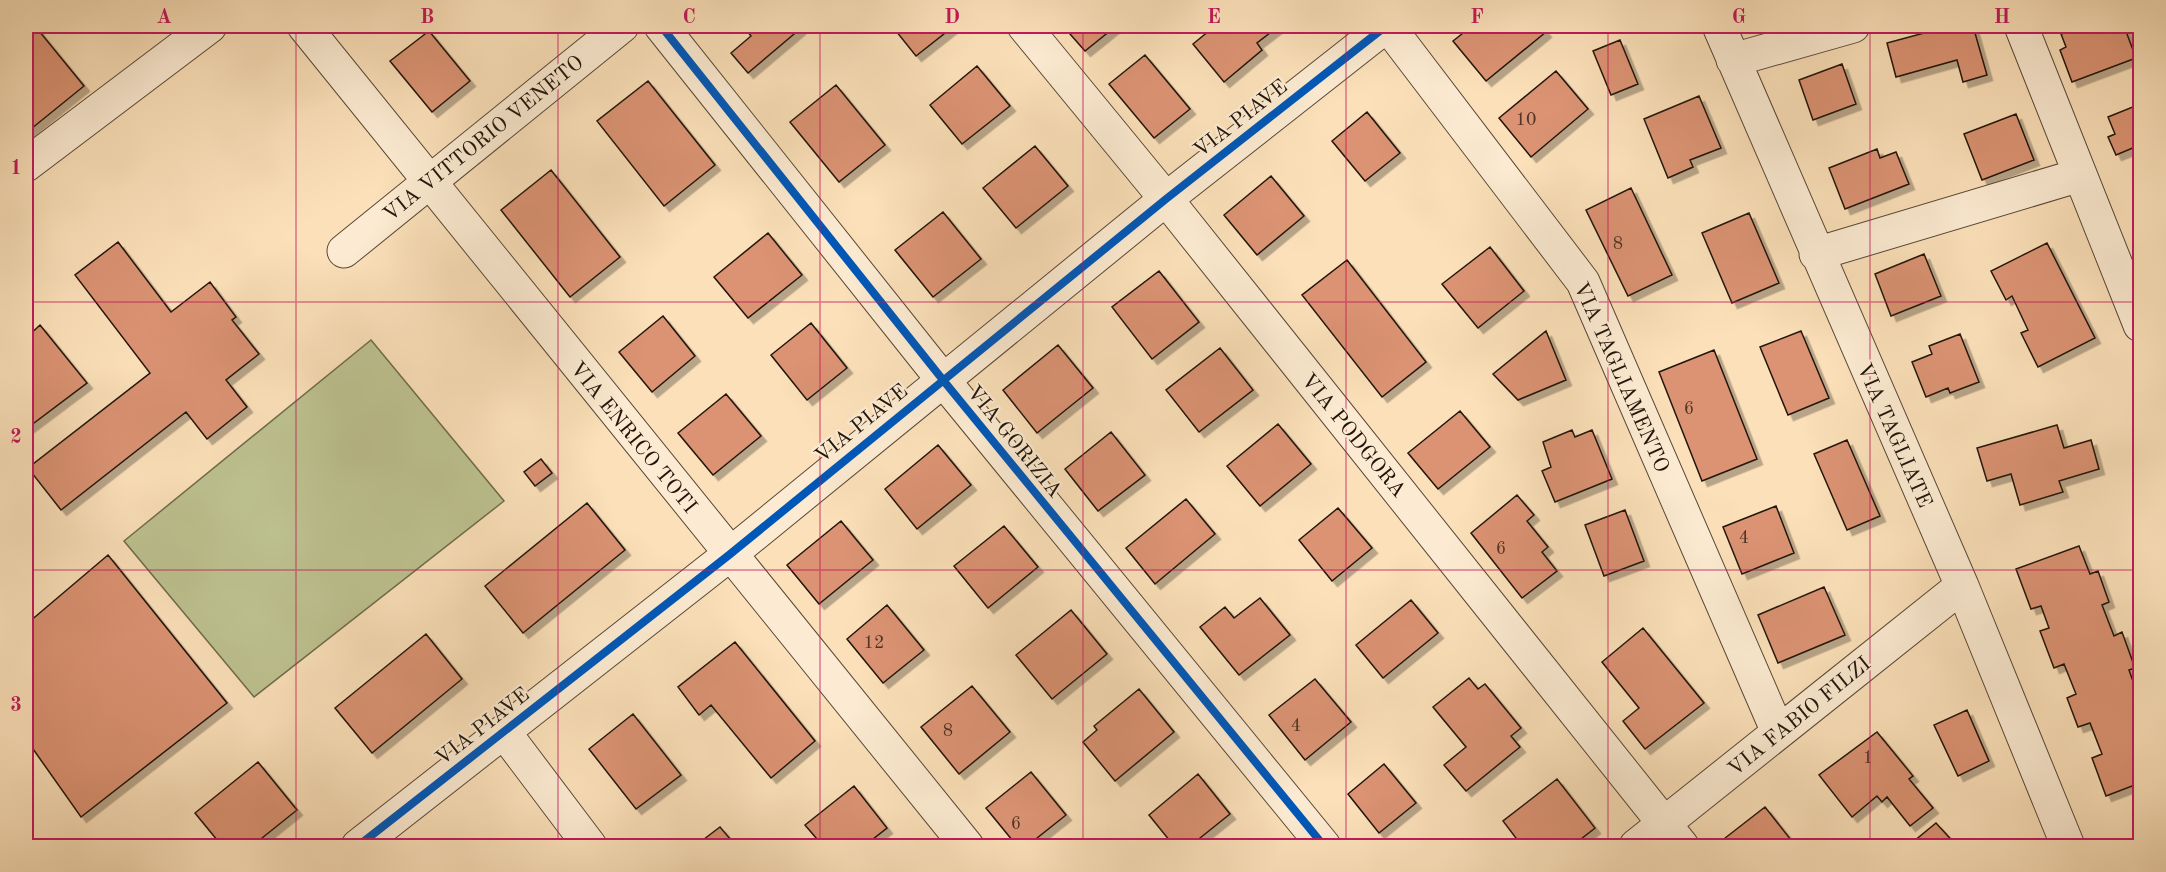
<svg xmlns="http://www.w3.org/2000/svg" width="2166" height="872" viewBox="0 0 2166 872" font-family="'Old Standard TT',serif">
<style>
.green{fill:#bdc290;stroke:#6f6c4d;stroke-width:1.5}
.building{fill:#db9373;stroke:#21150a;stroke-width:1.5;filter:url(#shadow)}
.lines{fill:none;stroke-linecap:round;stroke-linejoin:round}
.minor-casing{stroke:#584836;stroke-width:35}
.minor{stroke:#fcebd2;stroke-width:33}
.cycleway-casing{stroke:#fcebd2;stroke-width:11}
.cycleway{stroke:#0057b8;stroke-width:8}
.grid{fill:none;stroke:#c2185b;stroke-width:1.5;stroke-opacity:0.55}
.labels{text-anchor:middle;stroke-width:4.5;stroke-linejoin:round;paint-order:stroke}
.number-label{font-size:18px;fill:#503424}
.street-label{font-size:21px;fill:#21150a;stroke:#fcebd2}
.neatline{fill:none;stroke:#c2185b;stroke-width:2}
.grid-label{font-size:20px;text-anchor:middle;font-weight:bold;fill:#c2185b}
</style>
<defs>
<filter id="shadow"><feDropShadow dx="5.5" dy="5.5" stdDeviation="0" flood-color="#0004"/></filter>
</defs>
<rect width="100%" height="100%" fill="#fbe0b9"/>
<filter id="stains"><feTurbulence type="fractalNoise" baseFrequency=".00333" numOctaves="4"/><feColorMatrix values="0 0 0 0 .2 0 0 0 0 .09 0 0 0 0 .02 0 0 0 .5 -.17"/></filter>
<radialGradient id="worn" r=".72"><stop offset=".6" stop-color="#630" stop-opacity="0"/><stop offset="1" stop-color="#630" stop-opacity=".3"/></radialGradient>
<path class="green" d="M371,340l133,161 -250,196 -130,-156z"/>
<path class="building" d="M26,26h9l49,60 -58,47z
M743,26h54l3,3 -52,44 -17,-20 20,-17z
M892,26h62l-38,30z
M1063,26h53l-31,25z
M1215,26h64l-22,17 5,7 -38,32 -31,-38z
M1472,26h69l5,6 -60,49 -33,-40z
M1950,26h23l14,49 -24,7 -6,-22 -61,17 -9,-34z
M2085,26h39l12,32 -64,24 -12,-32 6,-3 -5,-13z
M429,31l41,50 -38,31 -42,-51z
M1620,40l18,44 -27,11 -18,-44z
M1145,55l45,54 -36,29 -45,-54z
M1842,64l14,40 -43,16 -14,-40z
M977,66l33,40 -48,38 -32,-39z
M1556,71l32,38 -57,48 -32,-39z
M648,81l67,84 -51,41 -67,-85z
M836,85l49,60 -46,37 -49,-60z
M1699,96l22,52 -31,12 3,7 -25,11 -24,-59z
M2140,104v41l-24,10 -8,-18 7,-3 -7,-17z
M1367,112l33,41 -35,28 -33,-40z
M2016,114l18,46 -52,20 -18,-46z
M1035,146l33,40 -52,42 -33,-40z
M1877,149l3,9 16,-6 13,32 -64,25 -16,-41z
M551,170l69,87 -50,40 -69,-87z
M1271,176l33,40 -47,39 -33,-40z
M1631,188l41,87 -44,21 -42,-86z
M943,212l38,47 -48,38 -38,-47z
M1749,213l30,70 -47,20 -30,-70z
M768,233l34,42 -54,43 -34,-41z
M118,242l53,70 39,-30 26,35 -4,3 27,34 -33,26 21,27 -40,32 -21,-27 -125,98 -33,-42 122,-95 -75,-98z
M2047,243l48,95 -57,29 -17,-34 7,-3 -16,-34 -6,4 -15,-29z
M1490,247l34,44 -46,37 -36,-44z
M1924,254l17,42 -50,20 -16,-42z
M1347,260l79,102 -44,35 -80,-102z
M1159,271l40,51 -47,37 -40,-52z
M663,316l32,40 -43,36 -33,-40z
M811,323l36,45 -40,32 -36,-45z
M40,325l47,58 -61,46v-91z
M1546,331l20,49 -48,20 -25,-26z
M1801,331l28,67 -41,17 -28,-68z
M1960,334l19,48 -29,11 -2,-5 -22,9 -14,-35 20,-8 -3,-8z
M1058,345l35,43 -56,45 -34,-43z
M1220,348l33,42 -54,42 -33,-42z
M1714,350l43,109 -55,22 -43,-109z
M726,394l35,42 -48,39 -35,-42z
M1460,411l30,36 -52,42 -30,-36z
M1278,424l33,40 -51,42 -33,-40z
M2057,425l7,23 27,-8 8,29 -40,12 4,11 -43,13 -9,-31 -24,7 -10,-33z
M1572,430l3,7 17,-7 20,49 -57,23 -13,-31 9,-4 -8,-25z
M1111,432l34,43 -47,36 -33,-42z
M1847,440l33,76 -33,14 -33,-76z
M938,445l33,40 -54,44 -32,-40z
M541,459l11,14 -17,13 -11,-14z
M1517,495l17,20 -7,6 21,26 -6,5 15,19 -35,27 -51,-65z
M1186,499l29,35 -60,50 -29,-36z
M587,503l38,47 -102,83 -38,-47z
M1776,506l18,47 -52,21 -19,-47z
M1338,508l34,40 -40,33 -33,-41z
M1625,510l19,51 -40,15 -19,-51z
M841,521l32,39 -54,44 -32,-39z
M1004,526l34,41 -50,41 -34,-42z
M2079,546l11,28 8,-3 11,31 -7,3 12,31 8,-4 13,36 -6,2 11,31v82l-34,13 -14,-38 10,-4 -12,-31 -12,4 -11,-29 9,-4 -12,-30 -10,4 -14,-37 9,-3 -8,-22 -10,3 -15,-40z
M108,555l119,148 -146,114 -55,-78v-120l3,3z
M1824,587l21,48 -67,28 -20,-48z
M1260,598l30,37 -51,40 -39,-48 25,-20 9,11z
M1411,600l27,33 -55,45 -27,-33z
M887,605l37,45 -41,33 -36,-44z
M1071,610l36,44 -55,45 -36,-44z
M1643,628l61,75 -59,46 -22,-28 16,-13 -37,-46z
M426,634l36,45 -90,74 -37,-45z
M735,642l80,99 -44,37 -60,-73 -12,10 -21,-28z
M1469,678l9,11 7,-5 36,44 -10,8 9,11 -54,44 -22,-26 22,-18 -33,-40z
M1315,679l36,43 -46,38 -36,-45z
M972,686l38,46 -51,42 -38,-47z
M1139,689l35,43 -59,49 -32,-39 14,-12 -3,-4z
M1967,710l22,51 -31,15 -24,-51z
M633,714l48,61 -45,34 -47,-60z
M1877,732l36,44 -4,3 24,29 -23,18 -23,-29 -5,5 -5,-6 -25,21 -33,-42z
M258,762l39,48 -45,36h-30l-27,-33z
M1384,764l32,39 -37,30 -31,-39z
M1031,772l35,43 -39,31h-10l-31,-38z
M1198,774l32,40 -40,32h-16l-25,-31z
M1557,779l38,49 -23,18h-50l-19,-25z
M854,786l33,42 -23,18h-41l-18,-21z
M1765,807l30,38 -71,1 -4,-4z
M1936,823l21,23h-49z
M720,827l16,19h-41z"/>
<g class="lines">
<g class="minor-casing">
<path id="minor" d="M304,26l663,820
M661,26l282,354 381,466
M1024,26l142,173 516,647
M1388,26l195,256 195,450
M1719,26l243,560 106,260
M2021,26l119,299
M1733,60l120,-34
M26,165l184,-139
M344,251l278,-225
M1816,254l264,-79
M504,732l86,114
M358,846l371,-291 437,-356 220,-173
M1636,846l326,-260"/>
</g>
<use href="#minor" class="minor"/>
<g class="cycleway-casing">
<path id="cycleway" d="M661,26l282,354 381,466
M358,846l371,-291 437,-356 220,-173"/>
</g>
<use href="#cycleway" class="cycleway"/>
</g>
<path class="grid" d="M296,26v820M558,26v820M820,26v820M1083,26v820M1346,26v820M1608,26v820M1870,26v820M26,302h2114M26,570h2114"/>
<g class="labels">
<g class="number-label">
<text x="1526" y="125">10</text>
<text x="1618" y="249">8</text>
<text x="1689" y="414">6</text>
<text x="1744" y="543">4</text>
<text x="1501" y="554">6</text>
<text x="874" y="648">12</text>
<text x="1296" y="731">4</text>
<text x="948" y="736">8</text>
<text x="1868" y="763">1</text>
<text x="1016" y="829">6</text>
</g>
<g class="street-label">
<text transform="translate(1240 118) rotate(-38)" y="7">VIA PIAVE</text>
<text transform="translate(483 138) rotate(-39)" y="7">VIA VITTORIO VENETO</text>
<text transform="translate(1622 377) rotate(66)" y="7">VIA TAGLIAMENTO</text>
<text transform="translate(861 423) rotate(-39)" y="7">VIA PIAVE</text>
<text transform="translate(1354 435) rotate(51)" y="7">VIA PODGORA</text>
<text transform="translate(1895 435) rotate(66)" y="7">VIA TAGLIATE</text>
<text transform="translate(634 437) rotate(51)" y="7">VIA ENRICO TOTI</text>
<text transform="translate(1015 441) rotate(51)" y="7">VIA GORIZIA</text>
<text transform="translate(1799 716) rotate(-39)" y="7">VIA FABIO FILZI</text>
<text transform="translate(482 726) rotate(-38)" y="7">VIA PIAVE</text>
</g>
</g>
<rect width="2166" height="872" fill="none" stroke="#fbe0b9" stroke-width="66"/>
<rect x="33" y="33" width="2100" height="806" class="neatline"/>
<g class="grid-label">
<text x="164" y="23">A</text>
<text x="427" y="23">B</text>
<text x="689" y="23">C</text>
<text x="952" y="23">D</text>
<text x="1214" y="23">E</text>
<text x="1477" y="23">F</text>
<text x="1739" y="23">G</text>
<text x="2002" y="23">H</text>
<text x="16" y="174">1</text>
<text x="16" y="443">2</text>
<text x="16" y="711">3</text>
</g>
<rect width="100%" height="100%" filter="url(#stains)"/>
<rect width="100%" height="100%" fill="url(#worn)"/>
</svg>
